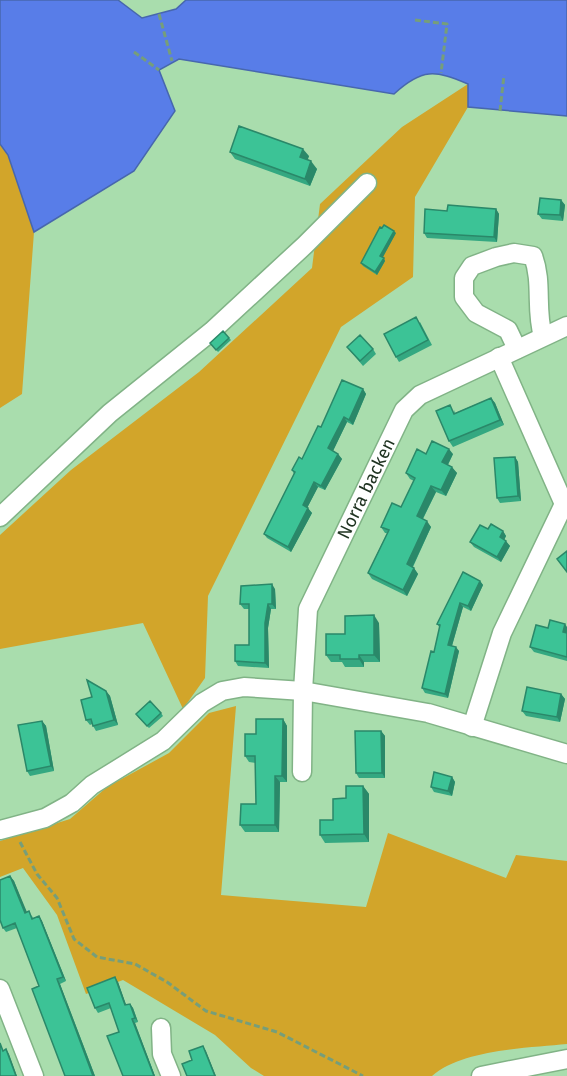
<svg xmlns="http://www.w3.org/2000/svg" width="567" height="1076" viewBox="0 0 567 1076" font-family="'Fira Sans',sans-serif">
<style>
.green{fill:#d2a52a}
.water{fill:#587de8;stroke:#4767ad;stroke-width:1.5}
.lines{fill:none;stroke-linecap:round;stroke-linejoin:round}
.minor-casing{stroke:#81b386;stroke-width:21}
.path{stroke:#769e7a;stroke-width:3;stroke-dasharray:6 3;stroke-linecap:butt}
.minor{stroke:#fff;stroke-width:18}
.wall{fill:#34a881}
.shaded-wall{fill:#2a8869}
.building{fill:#3cc396;stroke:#2a8869;stroke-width:1.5}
.labels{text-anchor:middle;stroke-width:6;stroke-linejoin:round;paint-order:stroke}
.street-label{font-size:18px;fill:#203422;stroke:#b6eaba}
</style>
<rect width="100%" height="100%" fill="#a9ddad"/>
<path class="green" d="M468,84v23l-53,90 -2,80 -72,50 -133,269 -3,82 -22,31 -40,-86 -143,26v-114l71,-65 128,-98 113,-104 8,-64 82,-77z
M0,144l8,11 26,77 -12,162 -22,14z
M236,706l-15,189 145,12 22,-74 118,45 10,-23 51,6v183c-38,4 -105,5 -135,32h-168l-13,-8 -36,-33 -92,-55 -37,14 -29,-79 -34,-47 -23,9v-36l70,-22 37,-32 62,-34 40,-40z"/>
<path class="water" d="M0,0h118l24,18 34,-9 10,-9h381v116l-99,-9v-23c-33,-14 -46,-16 -74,10l-215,-35 -20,11 16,41 -41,60 -100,61 -26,-77 -8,-11z"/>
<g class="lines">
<g class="minor-casing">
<g id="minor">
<path d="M517,349l-9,-19 -32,-17 -12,-16v-19l8,-12 24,-9 18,-4 19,3c10,26 2,54 10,80"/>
<path d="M499,357l65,147"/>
<path d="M0,517l110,-104 102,-82 93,-86 62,-62"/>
<path d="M472,727l30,-94 62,-129h3"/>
<path id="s1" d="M302,772l1,-81 5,-82 96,-199 16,-15 147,-69"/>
<path d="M0,830l45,-12 27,-15 20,-18 71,-44 39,-38 20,-12 22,-4 59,4 125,22 139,41"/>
<path d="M0,989l34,87"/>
<path d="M161,1028l1,26 9,22"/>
<path d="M481,1076l86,-17"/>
</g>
</g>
<path class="path" d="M159,14l13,47
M415,20l32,4 -6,49
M134,52l25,18
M500,111l4,-36
M20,842l17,32 20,24 17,41 23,18 38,7 32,18 39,29 71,21 86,44"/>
<use href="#minor" class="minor"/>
</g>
<path class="wall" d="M230,152l79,4 -2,4 10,9 -7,17 -75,-27z
M561,200l4,5 -2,16 -21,-2 -4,-5z
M496,209l3,5 -2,28 -70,-4 -3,-5 23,-22z
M396,233l-14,25 3,3 -8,14 -14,-9 -2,-3z
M420,322l12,23 -33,17 -3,-5z
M229,338l2,2 -13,12 -8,-9z
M347,347l26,2 3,5 -13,12z
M363,389l3,5 -13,31 -6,-3 -14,29 5,3 4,5 -17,31 -7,-3 -11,21 5,5 -21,39 -24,-14 -3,-4 30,-60 -2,-4 10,-11 19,-32z
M491,398l4,5 9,22 -51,22 -4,-6 5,-31 1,3z
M426,454h27l-5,11 9,8 -11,23 -10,-4 -13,27 8,8 -18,40 5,7 -11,22 -35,-17 -4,-6 19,-40h-2l-4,-6 20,-20 13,-26 -4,-2 -4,-6z
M515,457l3,5 3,39 -21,2 -3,-5z
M488,529l15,2 3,5 -2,4 6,6 -9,16 -27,-15 -4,-5z
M480,581l3,4 -12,26 -8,-4 -11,39 7,5 -11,47 -23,-5 -3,-5 12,-36 6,-24 -3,-4z
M275,589l1,20h-5l-3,19 1,40 -31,-2 -3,-5 14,-16v-36h-5l-4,-5z
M379,623l1,39h-16v5h-19l-3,-5h-11l-5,-7 19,-21z
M567,627v34l-33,-9 -4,-5 18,-19z
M106,691l4,5 8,29 -22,6 -4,-7 -2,1 -4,-5z
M561,694l4,5 -5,23 -34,-6 -4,-5z
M161,713l2,3 -14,12 -11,-11z
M283,719l4,7v56h-7l-1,50h-34l-5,-7 16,-21v-41l-7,-1 -4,-6 11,-22z
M42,721l4,5 8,45 -24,5 -3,-5z
M381,731l4,5v42h-26l-3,-5z
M452,777l3,5 -3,14 -18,-4 -3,-5z
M363,786l6,8v48l-44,1 -5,-8 13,-15 13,-22z
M10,876l4,5 12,31 6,4 1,2 6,-2 3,5 24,60 -6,3 35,92h-30l-26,-90 -22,-58 -11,4 -3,-4z
M118,982l8,23 4,-1 3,4 5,14 -3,1 20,53h-32l-4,-44 -8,-24 -13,5 -3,-5z"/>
<path class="shaded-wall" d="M303,149l6,7 -3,9 -6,-8z
M311,161l6,8 -7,17 -5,-7z
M561,200l4,5 -2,16 -3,-6z
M496,209l3,5 -2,28 -3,-5z
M394,231l2,2 -14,26 -2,-3z
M384,258l1,3 -8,14 -2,-3z
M363,389l3,5 -13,31 -4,-5z
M491,398l4,5 9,22 -4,-5z
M344,417l3,5 -15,31 -4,-5z
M449,449l4,5 -7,14 -4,-6z
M338,454l4,5 -17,31 -4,-4z
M515,457l3,5 3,39 -3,-5z
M452,467l5,6 -11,23 -5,-6z
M314,482l4,5 -12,23 -3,-5z
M431,486l5,6 -15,30 -4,-6z
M308,508l4,5 -21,39 -3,-5z
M427,521l4,6 -20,43 -4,-6z
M503,531l3,5 -3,6 -3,-5z
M506,541l4,5 -9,16 -4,-5z
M414,568l4,6 -11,22 -4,-6z
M480,581l3,4 -12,26 -3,-5z
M272,584l3,5 1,20 -4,-5z
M460,603l3,4 -12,42 -3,-4z
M268,604l3,5 -3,19 1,40 -4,-5v-40z
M374,615l5,8 1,39 -6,-7z
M565,624l2,3v6l-4,-1z
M456,647l3,4 -11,47 -3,-4z
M359,655l5,7v5l-5,-8z
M106,691l4,5 8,29 -4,-5z
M561,694l4,5 -5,23 -3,-5z
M283,719l4,7v56l-5,-6z
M42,721l4,5 8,45 -3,-5z
M381,731l4,5v42l-3,-5z
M275,776l5,6 -1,50 -4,-7z
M452,777l3,5 -3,14 -4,-5z
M363,786l6,8v48l-5,-8z
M10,876l4,5 15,36 -4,-4z
M39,916l3,5 24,60 -3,-4z
M115,977l3,5 10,28 -3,-5z
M57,979l3,5 35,92h-2z
M130,1004l3,4 5,14 -3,-4z
M132,1019l3,4 20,53h-1z
M203,1046l3,5 10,25h-1z
M6,1049l3,5 8,22h-1z"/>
<path class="building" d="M239,126l64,23 -3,8 11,4 -6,18 -75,-27z
M540,198l21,2 -1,15 -22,-1z
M448,205l48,4 -2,28 -70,-4 1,-24 22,2z
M384,225l10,6 -14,25 4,2 -9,14 -14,-9 19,-36 2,1z
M416,317l12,23 -32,17 -12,-23z
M223,331l6,7 -13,12 -6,-7z
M360,335l13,14 -13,12 -13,-14z
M342,380l21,9 -14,31 -5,-3 -16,31 10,6 -17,32 -7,-4 -11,23 5,3 -20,39 -24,-13 31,-62 -3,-2 7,-13 3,2 16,-33 3,1z
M491,398l9,22 -51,21 -13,-30 14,-6 4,9z
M432,441l17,8 -7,13 10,5 -11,23 -10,-4 -14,30 10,5 -20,43 7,4 -11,22 -35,-17 21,-43 -8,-3 11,-24 9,4 14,-29 -9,-5 11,-24 9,5z
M515,457l3,39 -21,2 -3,-40z
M491,524l12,7 -3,6 6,4 -9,16 -27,-15 10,-17 8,4z
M567,551v21l-10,-13z
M463,572l17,9 -12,25 -8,-3 -12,42 8,2 -11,47 -23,-6 9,-37 3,1 6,-27 -3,-1z
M272,584v20h-4l-3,19v40l-30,-2v-16h14v-41h-9l1,-18z
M374,615v40h-15v4h-19v-4h-14v-21h19v-18z
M550,620l15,4 -2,8 4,1v24l-37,-10 6,-22 12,3z
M87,680l19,11 8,29 -21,6 -2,-7 -5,1 -5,-20 11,-3z
M527,687l34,7 -4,23 -35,-6z
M150,701l11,12 -14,13 -11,-12z
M256,719h27l-1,57h-7v49h-35l1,-21h15l-1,-48h-10v-22h11z
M42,721l9,45 -24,5 -9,-46z
M355,731h26l1,42h-26z
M434,772l18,5 -4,14 -17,-4z
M346,786h17l1,48 -44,1v-15h13v-21l13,-1z
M10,876l15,37 4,-2 3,8 7,-3 24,61 -6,2 36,97h-28l-33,-87 7,-3 -24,-63 -12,5 -3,-8v-40z
M115,977l10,28 5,-1 5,14 -3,1 22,57h-31l-16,-40 12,-4 -10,-29 -14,5 -8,-20z
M0,1043l3,8 3,-2 10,27h-16z
M203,1046l12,30h-28l-5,-12 10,-4 -3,-9z"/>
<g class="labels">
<g class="street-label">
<text dy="6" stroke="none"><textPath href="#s1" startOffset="297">Norra backen</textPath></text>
</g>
</g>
</svg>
